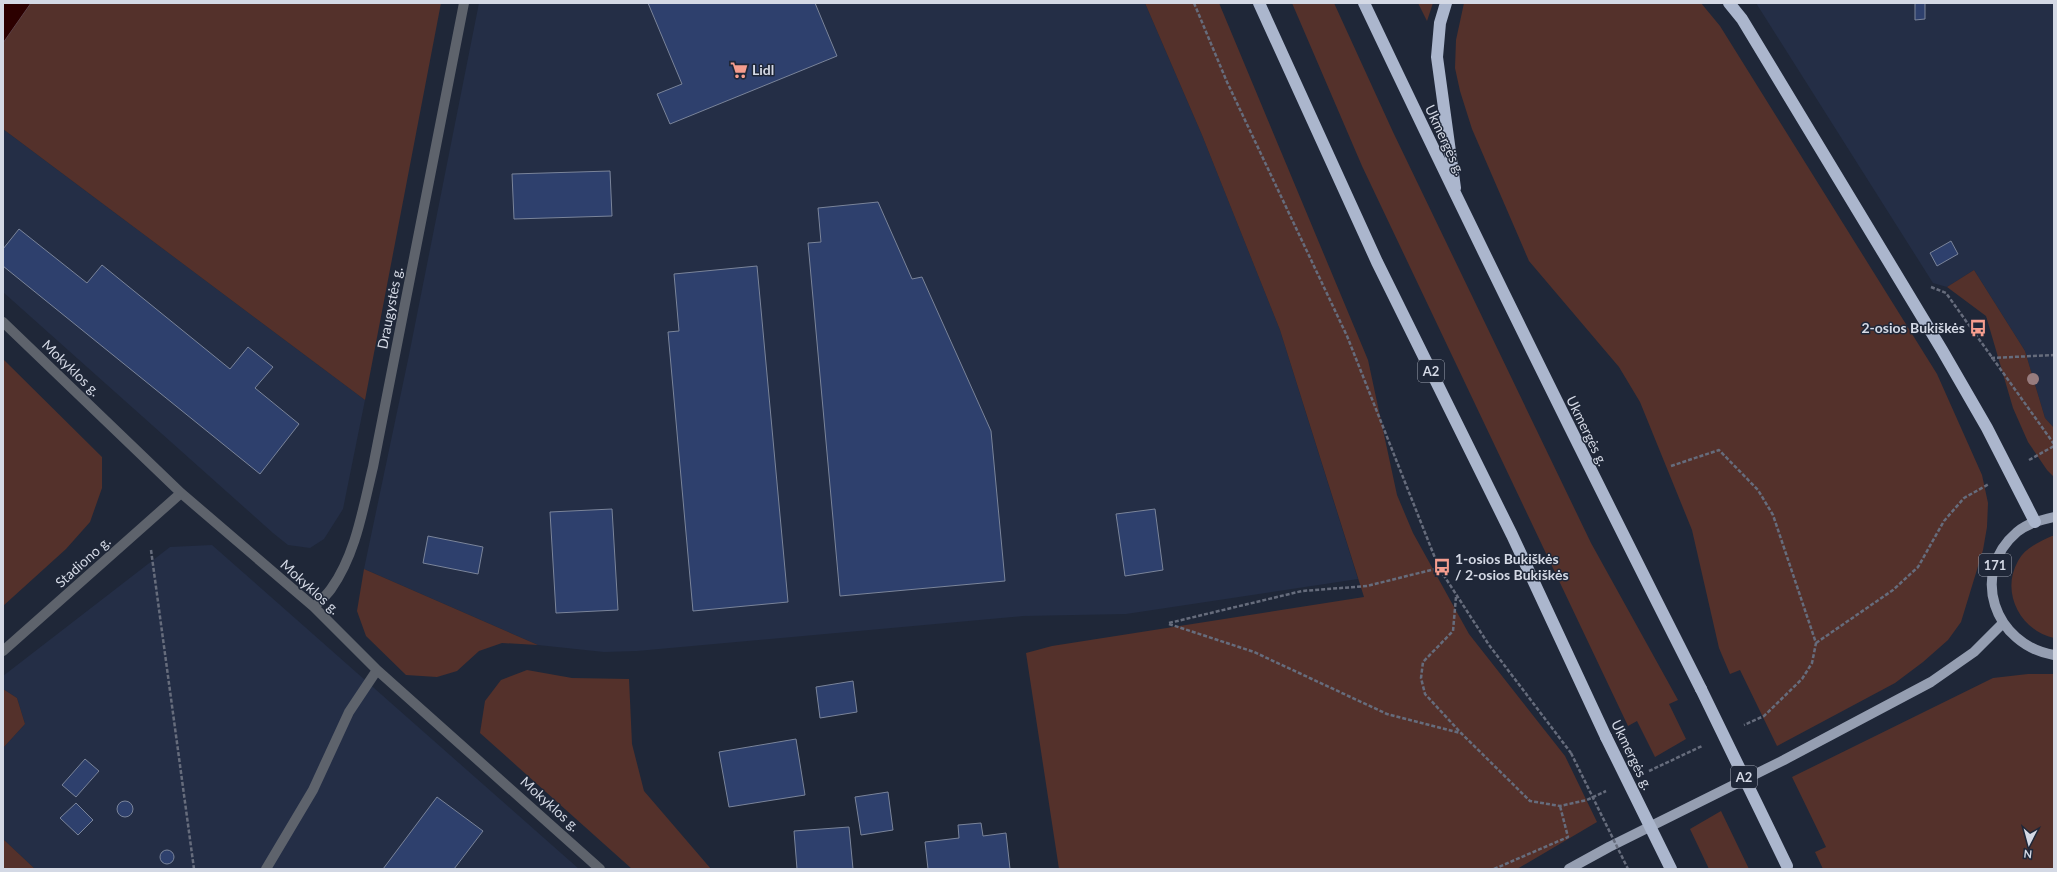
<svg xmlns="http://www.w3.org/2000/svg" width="2057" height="872" viewBox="0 0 2057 872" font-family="Lato,sans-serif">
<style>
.built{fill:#242e46}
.green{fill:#54312b}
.water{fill:#2c0000;stroke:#5e4145}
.building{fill:#2e406d;stroke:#7a849a}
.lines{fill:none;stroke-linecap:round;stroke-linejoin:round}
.path{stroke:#666c7c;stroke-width:2.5;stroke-dasharray:4 2;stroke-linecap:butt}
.minor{stroke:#5e636c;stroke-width:10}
.major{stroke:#959eb1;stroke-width:10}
.highway{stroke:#abb6cd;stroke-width:12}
.path-bridge{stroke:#666c7c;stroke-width:2.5;stroke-dasharray:4 2;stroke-linecap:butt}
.highway-bridge{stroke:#abb6cd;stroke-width:12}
.tree{fill:#977c7e}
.labels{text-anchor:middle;stroke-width:3;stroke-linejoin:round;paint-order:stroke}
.shield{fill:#1f2738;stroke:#9ea4b1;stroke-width:1}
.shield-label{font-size:13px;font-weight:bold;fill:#d4d9e5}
.poi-label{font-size:14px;font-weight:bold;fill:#d4d9e5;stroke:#1f2738;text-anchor:start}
.street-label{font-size:14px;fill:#d4d9e5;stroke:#1f2738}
</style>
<rect width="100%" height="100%" fill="#1f2738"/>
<path class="built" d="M479,3h666l57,132 78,195 78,249 -232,35 -103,2 -386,35 -33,1 -66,-7 -174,-76 45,-214z
M1756,3h298v425l-9,-10 -20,-67 -51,-81 -27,17 -14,-4z
M3,129l362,271 -22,109 -19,30 -14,9 -22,-3 -15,-12 -270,-241z
M212,545l367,324h-544l-32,-30v-91l22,-24 -8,-26 -14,-9v-13l167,-129z"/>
<path class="green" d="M31,3h410l-76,397 -362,-271v-86z
M1145,3h74l149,357 29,135 16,38 56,101 96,122 32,66 -80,47h-458l-33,-216 26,-7 312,-49 -84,-267 -78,-195z
M1292,3h42l59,129 198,411 87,157 -9,4 17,35 -31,18 -18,-36 -9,5 -266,-560z
M1418,3h15l-6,18z
M1464,3h237l19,23 217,348 45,101 6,28 -1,24 -4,23 -22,72 -13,18 -25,22 -28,21 -118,63 -37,-76 -10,4 -11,-26 -27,-118 -52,-128 -21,-35 -90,-106 -57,-132 -12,-38 -5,-23 1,-28z
M1974,270l51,81 20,67 9,10v49l-7,-7 -19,-28 -15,-34 -27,-92 -39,-29z
M3,359l99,98v31l-12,34 -24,27 -63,57z
M2052,536h2v102c-33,-7 -54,-45 -36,-77 7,-13 21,-19 34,-25z
M364,569l174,76 -36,-2 -23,8 -22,20 -20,6 -31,-2 -40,-39 -9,-25z
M527,670l45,8 57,1 3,65 12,47 67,78h-79l-152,-136 5,-32 16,-21z
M2028,674h26v195h-231l-8,-17 11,-5 -34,-70 201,-99z
M3,689l14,9 8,26 -22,24z
M1721,811l28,58h-40l-19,-40z
M3,839l32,30h-32z"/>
<path class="water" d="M3,3h28l-28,40z"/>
<path class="building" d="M648,3h167l22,53 -167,68 -13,-30 25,-10z
M1915,3h10v16l-10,1z
M610,171l2,45 -98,3 -2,-45z
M878,202l34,77 10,-2 69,154 14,150 -165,15 -32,-353 13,-1 -3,-34z
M19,229l68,54 15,-18 128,104 18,-22 25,20 -18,21 44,36 -39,50 -257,-208v-17z
M1951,241l7,13 -21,12 -7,-13z
M757,266l31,336 -95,9 -25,-279 11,-1 -5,-57z
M612,509l6,101 -62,3 -6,-101z
M1155,509l8,61 -38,6 -9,-62z
M428,536l55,11 -5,27 -55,-11z
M853,681l4,31 -37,6 -4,-31z
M796,739l9,56 -76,12 -10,-55z
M85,759l14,12 -23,26 -14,-12z
M888,792l5,38 -32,5 -6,-38z
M437,797l46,34 -29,38h-71z
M117 809a8 8 0 1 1 16 0a8 8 0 1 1-16 0Z
M76,803l17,17 -15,15 -18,-17z
M981,823l2,13 23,-3 4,36h-82l-3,-27 34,-4 -1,-13z
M849,827l4,42h-56l-3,-38z
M160 857a7 7 0 1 1 14 0a7 7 0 1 1-14 0Z"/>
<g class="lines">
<path class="path" d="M1194,3l33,79 120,254 92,232 50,77 82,108
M1931,287l15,6 108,151
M1991,358l63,-3
M2029,460l25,-14
M1671,466l48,-16 39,40 15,25 43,128 -4,20 -10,16 -38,37 -20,9
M151,550l43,319
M1456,597l-3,34 -30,31 -2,16 4,16 36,39 69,68 30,5 27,-6 19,-9
M1169,623l133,-32 65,-5 72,-18
M1169,624l85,28 133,62 73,19
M1816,643l77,-53 25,-23 26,-46 20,-23 25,-14
M1649,771l53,-25
M1494,869l74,-32 -8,-31"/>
<path class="minor" d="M3,322l178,171 133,114 63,63 223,199
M314,607c5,-5 12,-11 17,-18 25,-35 32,-81 42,-122l91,-464
M3,651l178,-158
M266,869l47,-79 36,-78 28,-42"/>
<path class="major" d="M2054,517c-13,3 -26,6 -37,15 -48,41 -23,113 37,123
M1569,869l40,-22 175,-87 147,-78 43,-30 28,-28"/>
<path class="highway" d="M1259,3l118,259 135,273 94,202
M1364,3c109,230 222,459 337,686
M1446,3l-6,20 -3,34 18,131
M1729,3l13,16 200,331 45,78 48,94"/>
<path class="path-bridge" d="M1571,753l57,116"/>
<path class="highway-bridge" d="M1701,689l86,177
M1606,737l65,132"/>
</g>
<circle class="tree" cx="2033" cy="379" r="6"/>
<defs>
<g id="supermarket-bare" transform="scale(1.38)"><path d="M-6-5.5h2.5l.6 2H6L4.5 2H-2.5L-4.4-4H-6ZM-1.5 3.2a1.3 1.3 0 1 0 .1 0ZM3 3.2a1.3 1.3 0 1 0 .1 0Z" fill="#f59d8e" stroke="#1f2738" stroke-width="2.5" paint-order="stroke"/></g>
<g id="bus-bare" transform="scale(1.38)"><path d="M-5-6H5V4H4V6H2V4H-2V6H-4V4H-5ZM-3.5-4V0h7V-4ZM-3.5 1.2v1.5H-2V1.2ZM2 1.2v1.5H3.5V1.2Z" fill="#f59d8e" stroke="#1f2738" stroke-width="2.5" paint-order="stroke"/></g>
</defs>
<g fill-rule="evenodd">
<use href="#supermarket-bare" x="739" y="70"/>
<use href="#bus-bare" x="1978" y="328"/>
<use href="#bus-bare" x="1442" y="567"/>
</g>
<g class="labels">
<g class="shield">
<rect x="1418" y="360" width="26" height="22" rx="3"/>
<rect x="1979" y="554" width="32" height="22" rx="3"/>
<rect x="1731" y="766" width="26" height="22" rx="3"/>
</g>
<g class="shield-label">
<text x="1431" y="376">A2</text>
<text x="1995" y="570">171</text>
<text x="1744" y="782">A2</text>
</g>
<g class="poi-label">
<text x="752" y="75">Lidl</text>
<text x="1965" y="333" text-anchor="end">2-osios Bukiškės</text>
<text x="1455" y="564">1-osios Bukiškės<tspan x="1455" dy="16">/ 2-osios Bukiškės</tspan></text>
</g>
<g class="street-label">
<text transform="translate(1445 140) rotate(65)" y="5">Ukmergės g.</text>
<text transform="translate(390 308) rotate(-79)" y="5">Draugystės g.</text>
<text transform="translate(71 368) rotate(44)" y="5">Mokyklos g.</text>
<text transform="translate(1587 431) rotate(64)" y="5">Ukmergės g.</text>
<text transform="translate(83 562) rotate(-42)" y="5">Stadiono g.</text>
<text transform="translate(310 587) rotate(42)" y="5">Mokyklos g.</text>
<text transform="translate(1632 755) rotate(64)" y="5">Ukmergės g.</text>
<text transform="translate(550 804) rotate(42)" y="5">Mokyklos g.</text>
</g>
</g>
<rect width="2057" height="872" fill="none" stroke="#d4d9e5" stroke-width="8"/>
<g transform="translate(2029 844) rotate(186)" stroke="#1f2738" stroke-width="3" paint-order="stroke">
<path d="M0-3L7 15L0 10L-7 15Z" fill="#d4d9e5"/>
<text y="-6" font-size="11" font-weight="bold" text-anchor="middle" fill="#d4d9e5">N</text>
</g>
</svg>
